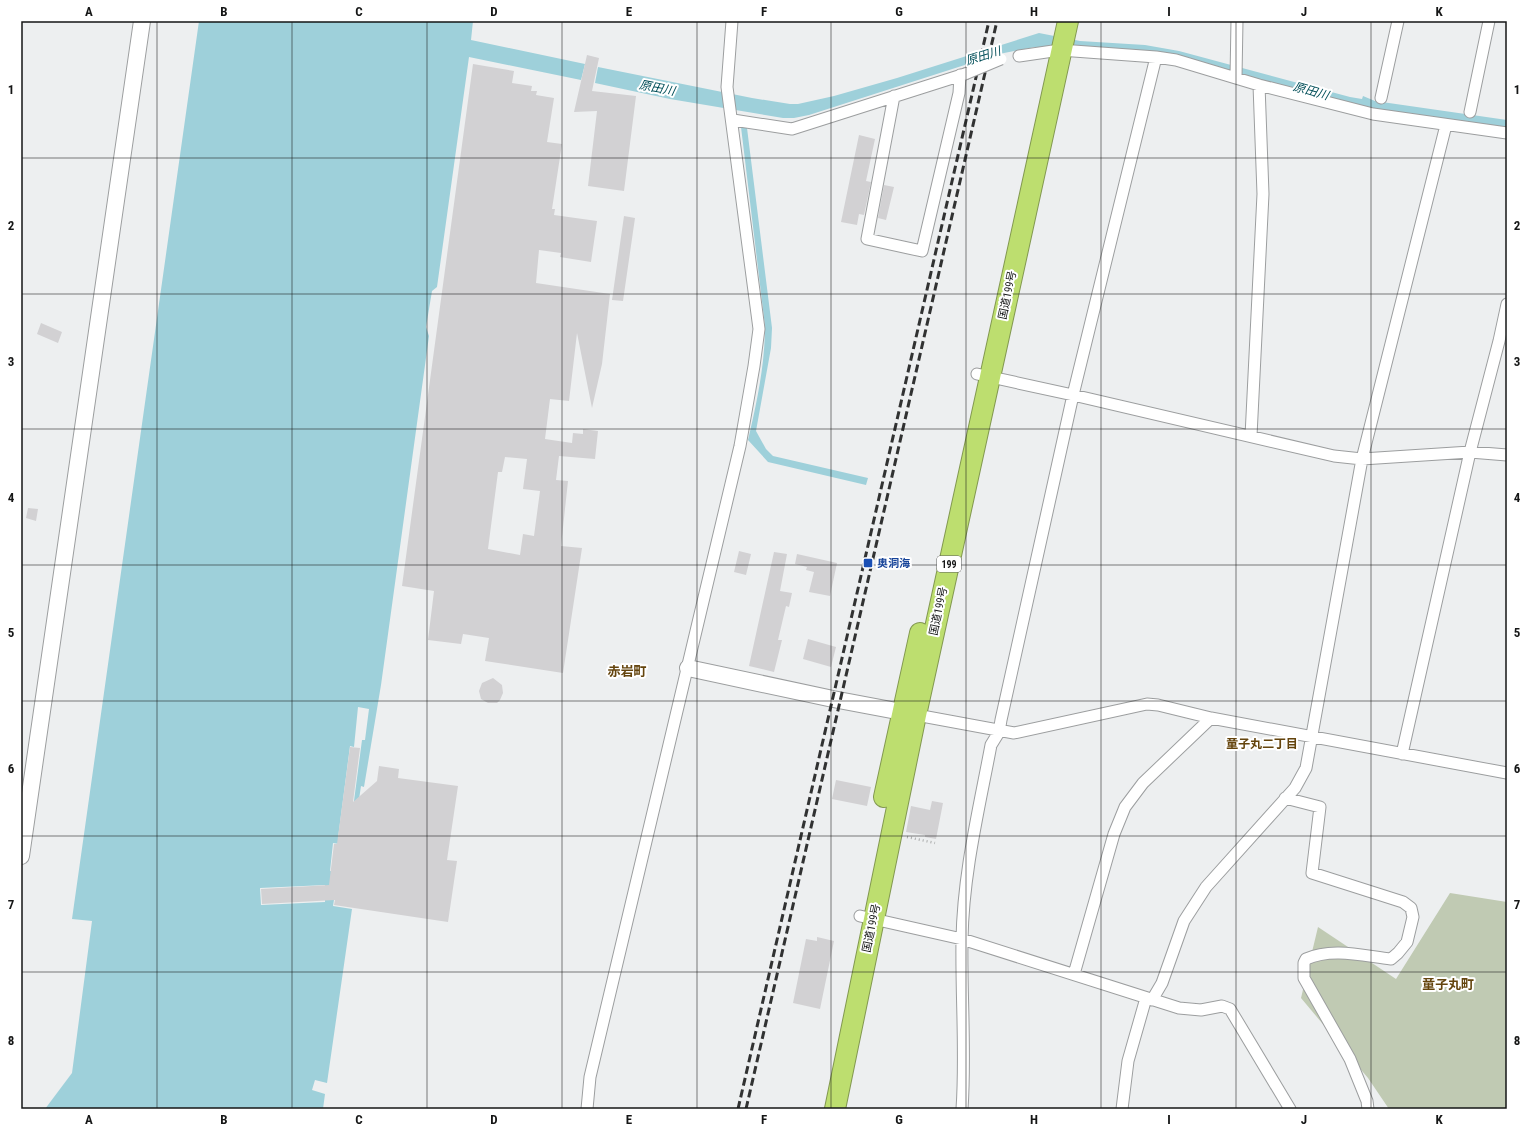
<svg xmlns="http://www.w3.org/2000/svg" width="1528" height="1130" viewBox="0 0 1528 1130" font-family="'Roboto Condensed','Noto Sans JP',sans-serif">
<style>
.green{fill:#c0cab3}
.water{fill:#9ed0da;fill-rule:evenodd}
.building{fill:#d2d1d3;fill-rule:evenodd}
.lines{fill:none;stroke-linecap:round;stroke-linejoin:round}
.street-casing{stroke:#9c9e9f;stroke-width:13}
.secondary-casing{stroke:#9c9e9f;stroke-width:18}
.highway-casing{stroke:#829850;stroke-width:22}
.path{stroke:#a8aaaa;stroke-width:2.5;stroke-dasharray:1 3;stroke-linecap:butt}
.street{stroke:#fff;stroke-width:11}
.secondary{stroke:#fff;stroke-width:16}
.highway{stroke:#bdde6f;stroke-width:20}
.rail{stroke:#313232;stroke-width:3;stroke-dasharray:8 4;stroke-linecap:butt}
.street-bridge-casing{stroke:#9c9e9f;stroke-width:13;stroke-linecap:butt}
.street-bridge{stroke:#fff;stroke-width:11}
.grid{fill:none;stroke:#151616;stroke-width:1;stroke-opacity:0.55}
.transit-dot{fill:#1a4fb4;stroke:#fff;stroke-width:1.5}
.labels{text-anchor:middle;stroke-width:4;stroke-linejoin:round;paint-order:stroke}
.shield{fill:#fff;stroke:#5b5c5c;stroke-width:1}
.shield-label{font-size:10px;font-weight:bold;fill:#151616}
.street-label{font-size:11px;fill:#151616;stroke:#fff}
.transit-label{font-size:11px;font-weight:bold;fill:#164399;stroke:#fff;text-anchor:start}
.water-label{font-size:12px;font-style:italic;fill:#004e58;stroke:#fff}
.neighbourhood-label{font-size:12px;font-weight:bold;fill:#64440d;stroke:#fff}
.quarter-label{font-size:13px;font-weight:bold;fill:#64440d;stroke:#fff}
.neatline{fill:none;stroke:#151616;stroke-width:1.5}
.grid-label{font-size:13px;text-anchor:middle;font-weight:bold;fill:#151616}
</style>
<rect width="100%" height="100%" fill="#edeff0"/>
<path class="green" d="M1450,893l57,9v207h-118l-21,-31 -67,-80 17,-71 78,52z"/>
<path class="water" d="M199,21h274l-2,19 114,24 -4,16 -112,-23 -32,230 -5,4 -6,36 3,9 -48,349 -17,102 -3,-1 -9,60 -19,-3 -3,28 21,3h-13l-5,32 19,3 -25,174 -12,-3 -3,10 13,4 -2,15h-278l27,-36 20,-152 -20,-2zM358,707l11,2 -4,31h-3l-13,99 -11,-1 12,-92 4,1zM325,885v17l-64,3 -1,-17z
M1039,33l41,8 65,4 34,6 171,46 12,2 1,-3 12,5 132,19v9l-163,-25 -166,-46 -99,-10 -44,-1 -36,7 -190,61 -15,3h-11l-113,-19 -75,-16 3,-16 154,31 38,6h8l36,-8 63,-18z
M741,127l6,1 25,200 -1,20 -15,83 10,18 7,7 95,22 -2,7 -98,-23 -20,-22c9,-38 17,-76 17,-114z"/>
<path class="building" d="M587,55l12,3 -7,33 44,5 -12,95 -36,-5 9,-75 -23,1z
M473,64l41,7 -2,12 20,3 -1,5h6l-1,4 18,3 -7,44 15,2 -10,65h3l-1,6 43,6 -6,41 -31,-5 1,-4 -22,-3 -3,33 74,11 -8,70 -10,44 -15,-75 -8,68 -19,-2 -5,40 27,4 1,-10 10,1v-5l15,2 -3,28 -36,-3 -3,24 12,1 -7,65 21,2 -19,125 -78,-12 4,-23 -26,-4 -2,10 -33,-4 6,-49 -32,-5zM505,457l22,2 -4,30 17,2 -6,45 -11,-2 -3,21 -32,-6 10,-77h4z
M859,135l16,4 -9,42 5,1 -7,33 -5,-1 -2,11 -16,-3z
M884,185l10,2 -8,33 -8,-2z
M624,216l11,2 -12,83 -11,-1z
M41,323l21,9 -4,11 -21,-9z
M28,508l10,1 -2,12 -10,-3z
M739,551l12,3 -5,21 -12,-3z
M774,552l13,2 -7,37 12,2 -3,14 -3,-1 -8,34h4l-8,32 -25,-6z
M797,554l40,9 -7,33 -21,-4 5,-20 -8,-2 1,-3 -12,-3z
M808,639l28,8 -5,20 -28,-8z
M493,678l9,7 1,8 -3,7 -3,3h-9l-7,-4 -2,-8 3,-8z
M350,747l10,1 -7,54 24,-21 2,-15 20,3 -1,9 60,8 -11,74 10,1 -9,61 -114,-17 1,-5 -73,4 -1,-15 68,-4 5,-41h3z
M836,780l35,7 -4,19 -35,-7z
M932,801l11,2 -7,36 -11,-2v-2l-19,-3 5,-26 19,4z
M817,937l17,4 -14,68 -27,-6 13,-64 11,2z"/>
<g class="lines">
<g class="street-casing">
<path id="street" d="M1019,56l41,-6 96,7 20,3 83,25 114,29 134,19
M1236,77l1,-56
M894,96l-27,143 55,12 37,-158 1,-18
M1381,98l17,-77
M1470,112l19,-91
M733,120l59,9 173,-55
M977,374l96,21 261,61 28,3 108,-7 37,3
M1251,436l12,-242 -4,-109
M911,714l103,19 133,-29 11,1 53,13 296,55
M1402,754l68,-302 29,-111 8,-37
M1285,798l35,9 -8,66 91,29 8,6 2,9 -6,25 -9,11 -7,6c-27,-3 -59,-12 -85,0l-2,4v15l46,81 17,42 1,8
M860,916l102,23 217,69 22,2 21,-4 8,3 60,100
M1074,974l40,-140 11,-27 18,-24 68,-65
M1152,1000l10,-17 22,-62 22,-34 89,-99 11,-20 56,-309 84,-334
M587,1109l3,-32 150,-631 14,-80 5,-37 -32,-242 5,-66
M962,1109c4,-56 -1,-113 0,-169 1,-66 17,-131 29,-195l8,-13 2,-12 72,-325 83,-338
M1122,1109l6,-48 18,-63"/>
</g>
<g class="secondary-casing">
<path id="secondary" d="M688,668l145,31 69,13
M21,856l121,-835"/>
</g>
<g class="highway-casing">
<path id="highway" d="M884,797l36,-164
M835,1109l81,-394 152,-694"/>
</g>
<path class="path" d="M907,837l28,6"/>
<use href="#street" class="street"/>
<use href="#secondary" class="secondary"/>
<use href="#highway" class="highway"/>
<path class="rail" d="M738,1109l251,-1088
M746,1109l251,-1088"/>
<g class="street-bridge-casing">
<path id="street-bridge" d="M965,74l36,-15"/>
</g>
<use href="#street-bridge" class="street-bridge"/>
</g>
<path class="grid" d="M157,21v1088M292,21v1088M427,21v1088M562,21v1088M697,21v1088M831,21v1088M966,21v1088M1101,21v1088M1236,21v1088M1371,21v1088M21,158h1486M21,294h1486M21,429h1486M21,565h1486M21,701h1486M21,836h1486M21,972h1486"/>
<rect class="transit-dot" x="863" y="558" width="10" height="10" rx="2"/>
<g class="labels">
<rect class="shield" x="937" y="556" width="24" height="16" rx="3"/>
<g class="shield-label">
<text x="949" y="568">199</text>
</g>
<g class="street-label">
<text transform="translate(1007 295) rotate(-78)" y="4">国道199号</text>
<text transform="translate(938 611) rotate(-78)" y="4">国道199号</text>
<text transform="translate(871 928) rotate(-78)" y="4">国道199号</text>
</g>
<g class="transit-label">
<text x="877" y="567">奥洞海</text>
</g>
<g class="water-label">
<text transform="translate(983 56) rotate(-17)" y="4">原田川</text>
<text transform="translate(657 88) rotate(11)" y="4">原田川</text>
<text transform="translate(1311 91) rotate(16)" y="4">原田川</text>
</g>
<g class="neighbourhood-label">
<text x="1262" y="748">童子丸二丁目</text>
</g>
<g class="quarter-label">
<text x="627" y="676">赤岩町</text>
<text x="1448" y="989">童子丸町</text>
</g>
</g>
<rect width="1528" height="1130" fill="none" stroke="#ffffff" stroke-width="44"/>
<rect x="22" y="22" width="1484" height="1086" class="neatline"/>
<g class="grid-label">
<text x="89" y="16">A</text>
<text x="224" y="16">B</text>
<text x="359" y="16">C</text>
<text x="494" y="16">D</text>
<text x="629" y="16">E</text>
<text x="764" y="16">F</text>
<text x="899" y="16">G</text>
<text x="1034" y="16">H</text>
<text x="1169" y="16">I</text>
<text x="1304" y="16">J</text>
<text x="1439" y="16">K</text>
<text x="11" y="94">1</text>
<text x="1517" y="94">1</text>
<text x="11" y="230">2</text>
<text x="1517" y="230">2</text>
<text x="11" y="366">3</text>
<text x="1517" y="366">3</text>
<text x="11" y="502">4</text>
<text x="1517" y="502">4</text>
<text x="11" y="637">5</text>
<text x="1517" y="637">5</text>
<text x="11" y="773">6</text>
<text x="1517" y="773">6</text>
<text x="11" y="909">7</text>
<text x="1517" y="909">7</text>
<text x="11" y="1045">8</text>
<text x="1517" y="1045">8</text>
<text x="89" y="1124">A</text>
<text x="224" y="1124">B</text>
<text x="359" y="1124">C</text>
<text x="494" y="1124">D</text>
<text x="629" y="1124">E</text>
<text x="764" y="1124">F</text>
<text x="899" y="1124">G</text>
<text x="1034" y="1124">H</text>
<text x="1169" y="1124">I</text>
<text x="1304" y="1124">J</text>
<text x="1439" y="1124">K</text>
</g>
</svg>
